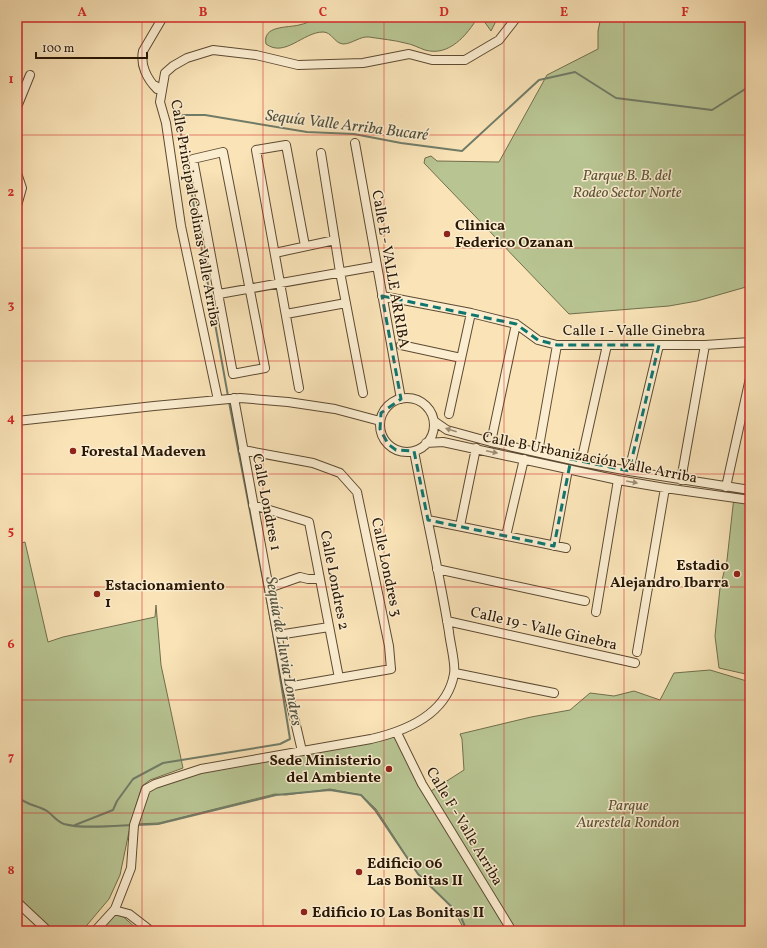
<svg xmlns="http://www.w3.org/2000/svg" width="767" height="948" viewBox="0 0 767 948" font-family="Vollkorn,serif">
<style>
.green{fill:#b8c593;stroke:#706e4c}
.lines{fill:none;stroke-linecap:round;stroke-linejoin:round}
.stream{stroke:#707c68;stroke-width:2}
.street-casing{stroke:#5d4a32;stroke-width:10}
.street{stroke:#fbedd0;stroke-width:8}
.oneway{fill:#9c8d75}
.marked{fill:none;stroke:#0f766e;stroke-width:3;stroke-dasharray:8 5;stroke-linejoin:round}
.grid{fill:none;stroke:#d62828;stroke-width:1;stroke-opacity:0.55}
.poi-dot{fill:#8f2418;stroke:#fbedd0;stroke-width:1.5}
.labels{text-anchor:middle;stroke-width:3;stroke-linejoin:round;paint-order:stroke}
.park-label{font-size:15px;font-style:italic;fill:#5b5437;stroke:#fbedd0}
.street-label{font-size:15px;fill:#291706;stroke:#fbedd0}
.poi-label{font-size:15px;font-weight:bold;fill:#291706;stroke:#fbedd0;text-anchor:start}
.water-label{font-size:16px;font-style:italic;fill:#52523f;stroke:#fbedd0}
.neatline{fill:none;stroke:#d62828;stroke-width:1.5}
.grid-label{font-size:13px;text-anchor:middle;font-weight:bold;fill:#d62828}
</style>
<rect width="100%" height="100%" fill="#f9e3b7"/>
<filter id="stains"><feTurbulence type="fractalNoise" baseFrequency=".005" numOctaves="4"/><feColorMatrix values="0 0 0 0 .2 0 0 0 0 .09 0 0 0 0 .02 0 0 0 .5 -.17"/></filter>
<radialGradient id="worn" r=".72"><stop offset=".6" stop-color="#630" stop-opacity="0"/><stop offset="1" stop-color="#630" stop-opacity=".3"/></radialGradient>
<path class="green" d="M319,17h159c-11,18 -29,40 -53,33 -6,-2 -13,-6 -20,-7 -11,-3 -24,-4 -36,-6 -9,-1 -17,7 -26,7 -9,-1 -11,-12 -20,-12 -20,0 -38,26 -57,12 -4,-19 22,-16 33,-19 6,-1 14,-5 20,-8z
M481,17h17l-7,14z
M601,17h149v267l-4,3 -49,14 -28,5 -100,8 -145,-151 1,-5 6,-2 6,5 62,1 48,-87 51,-26v-18z
M734,497l16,3v175l-31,-7 -4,-32 5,-48 7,-28z
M25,542l23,100 15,-5 92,-20 1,-12 5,60 22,103 -33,12 -8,6 -11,36 -11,53 -11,24 -27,32h-34l-31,-25v-362z
M710,670l40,12v249h-285l-13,-24 -34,-33 -42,-65 -15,-14 -31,-6 -44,6 -11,-1 -116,29 -23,1 11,-34 70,-22 178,-32 33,57 36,-23 -2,-31 -2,-5 71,-17 39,-7 20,-17 24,3 20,-5 26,9 14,-27z
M117,911l22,20h-42z"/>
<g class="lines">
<path class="stream" d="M228,396l-49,-273 4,-8h22l102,17 47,2 47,9 61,8 77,-71 36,-8 41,26 96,12 38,-24
M17,796c8,9 20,9 30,15 6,4 9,10 17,13 17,5 49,2 68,1
M75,825l38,-15 4,-9 16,-22 30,-16 117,-19 10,-5 -19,-118 -42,-219
M136,825l22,-1 118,-29 54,-5 31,5 14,15 43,64 42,41 7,16"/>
<g class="street-casing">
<path id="street" d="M156,86l1,3c-10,-10 -17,-24 -14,-38l20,-34
M17,107l13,-32
M355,143l46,256
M223,152l42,216 -32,6 -40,-215z
M321,153l19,119 23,121
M17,173l5,15 -5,18
M275,253l60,-13
M219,294l158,-28
M382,296l89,17 45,11 22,16 19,5h148l45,-3
M286,314l60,-11
M401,345l60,13
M299,388l-43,-238 30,-5 19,101
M234,398l53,289 15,64
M380 425a27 27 0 1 1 54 0a27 27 0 1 1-54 0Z
M218,400l-37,-174 -15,-103 -6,-21 5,-29 8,-7 14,-8 26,-8 43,5 42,10 65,-2 46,-9 23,6h33l34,-20 18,-23
M449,414l22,-101
M17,421l137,-15 86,-8 48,4 47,7 45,12
M434,421l13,9 44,12 90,20 48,9 121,19
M491,442l25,-118
M426,443l17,-1 175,38 47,8 85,12
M243,450l70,13 27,10 17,19 32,154 2,23 -104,18
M538,452l19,-107
M581,462l26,-117
M629,471l30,-126
M681,480l24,-135
M726,487l24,-109
M253,505l56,17 30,156
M428,520l138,28
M460,526l16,-78
M506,536l18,-77
M554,546l14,-77
M437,569l148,32
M269,588l31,-11 8,2h12
M596,612l22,-132
M447,621l188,42
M278,635l51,-8
M637,652l28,-164
M455,673l99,20
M397,733l25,51 90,147
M17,902l31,29
M114,910l15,4 22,17
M95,931l20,-22 16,-41 3,-43 12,-36 9,-5 46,-15 170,-30c35,-8 76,-25 83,-65 2,-10 -4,-31 -5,-42 -10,-61 -24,-121 -35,-181"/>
</g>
<use href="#street" class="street"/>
</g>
<defs><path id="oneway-solid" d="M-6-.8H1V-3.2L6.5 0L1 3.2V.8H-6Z"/></defs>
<g class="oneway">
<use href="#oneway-solid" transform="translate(451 430) rotate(-162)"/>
<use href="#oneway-solid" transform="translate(492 452) rotate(12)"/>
<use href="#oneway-solid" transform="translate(632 482) rotate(10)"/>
</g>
<path class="marked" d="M382,296l134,28 22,16 19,5h102l-30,126 -58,-12 -17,87 -126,-26 -14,-69 -18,-1 -8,-6 -8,-15 1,-16 20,-14z"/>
<path class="grid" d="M142,17v914M263,17v914M384,17v914M504,17v914M624,17v914M17,135h733M17,248h733M17,361h733M17,474h733M17,587h733M17,700h733M17,813h733"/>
<g class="poi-dot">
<circle cx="447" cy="234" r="4"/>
<circle cx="73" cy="451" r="4"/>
<circle cx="737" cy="574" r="4"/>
<circle cx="97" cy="594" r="4"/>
<circle cx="389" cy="769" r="4"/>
<circle cx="359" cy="872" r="4"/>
<circle cx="304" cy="912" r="4"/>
</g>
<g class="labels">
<g class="park-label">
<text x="627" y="180">Parque B. B. del<tspan x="627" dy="17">Rodeo Sector Norte</tspan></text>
<text x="628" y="810">Parque<tspan x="628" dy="17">Aurestela Rondon</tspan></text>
</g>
<g class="street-label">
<text transform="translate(196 213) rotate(80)" y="5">Calle Principal Colinas Valle Arriba</text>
<text transform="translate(391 269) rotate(80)" y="5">Calle E - VALLE ARRIBA</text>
<text x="634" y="335">Calle 1 - Valle Ginebra</text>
<text transform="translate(590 457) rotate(11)" y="5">Calle B Urbanización Valle Arriba</text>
<text transform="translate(267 502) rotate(79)" y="5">Calle Londres 1</text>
<text transform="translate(387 567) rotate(78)" y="5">Calle Londres 3</text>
<text transform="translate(335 580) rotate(79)" y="5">Calle Londres 2</text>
<text transform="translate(544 628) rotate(13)" y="5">Calle 19 - Valle Ginebra</text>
<text transform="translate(465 826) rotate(59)" y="5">Calle F - Valle Arriba</text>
</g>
<g class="poi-label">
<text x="455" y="230">Clinica<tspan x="455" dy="17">Federico Ozanan</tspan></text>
<text x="81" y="456">Forestal Madeven</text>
<text x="729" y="570" text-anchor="end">Estadio<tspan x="729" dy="17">Alejandro Ibarra</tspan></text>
<text x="105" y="590">Estacionamiento<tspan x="105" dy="17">1</tspan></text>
<text x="381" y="765" text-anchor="end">Sede Ministerio<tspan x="381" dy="17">del Ambiente</tspan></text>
<text x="367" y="868">Edificio 06<tspan x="367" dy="17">Las Bonitas II</tspan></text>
<text x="312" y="917">Edificio 10 Las Bonitas II</text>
</g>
<g class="water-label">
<text transform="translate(347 124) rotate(7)" y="6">Sequía Valle Arriba Bucaré</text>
<text transform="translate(285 651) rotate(80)" y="6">Sequía de Lluvia Londres</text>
</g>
</g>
<rect width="767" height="948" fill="none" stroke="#f9e3b7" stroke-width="44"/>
<path d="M36 52v6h111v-6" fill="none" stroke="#291706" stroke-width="2"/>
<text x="42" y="52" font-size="12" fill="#291706" stroke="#fbedd0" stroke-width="3" paint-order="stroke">100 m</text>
<rect x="22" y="22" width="723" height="904" class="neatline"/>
<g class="grid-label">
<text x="82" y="16">A</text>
<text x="203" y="16">B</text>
<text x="323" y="16">C</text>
<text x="444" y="16">D</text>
<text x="564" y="16">E</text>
<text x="685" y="16">F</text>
<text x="11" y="83">1</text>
<text x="11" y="196">2</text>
<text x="11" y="309">3</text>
<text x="11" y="422">4</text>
<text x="11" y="535">5</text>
<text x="11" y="648">6</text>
<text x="11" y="761">7</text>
<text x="11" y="874">8</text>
</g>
<rect width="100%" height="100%" filter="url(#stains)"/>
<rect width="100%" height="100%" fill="url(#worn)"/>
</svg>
